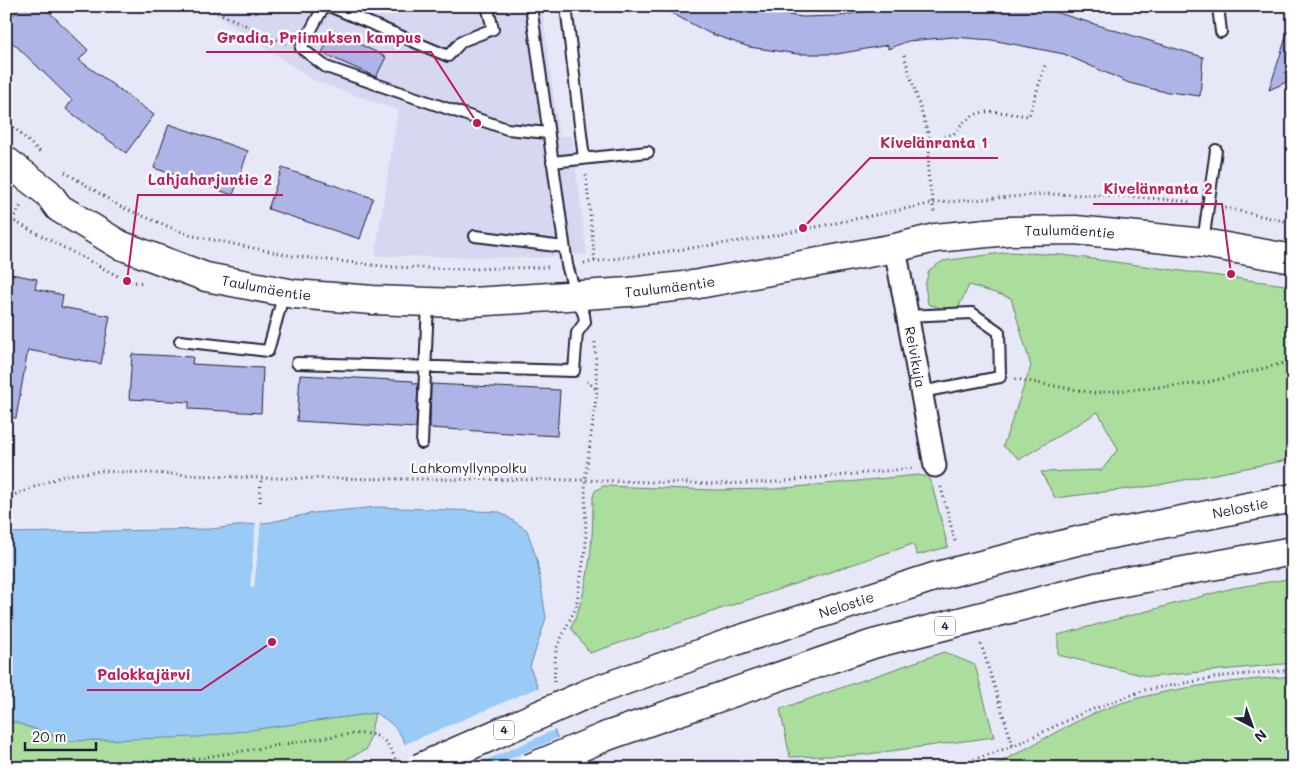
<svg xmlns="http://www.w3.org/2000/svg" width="1299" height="774" viewBox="0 0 1299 774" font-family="Mali,sans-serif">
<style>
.built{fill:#d6d8f2}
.green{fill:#abdd9d;stroke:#66806c}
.water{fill:#99cbf6;stroke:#6987ab}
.pier{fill:#e7e8f7}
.building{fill:#aeb4e5;stroke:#22223b}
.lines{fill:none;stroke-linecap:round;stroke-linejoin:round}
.service-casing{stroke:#22223b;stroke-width:14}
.minor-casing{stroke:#22223b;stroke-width:25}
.secondary-casing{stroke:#22223b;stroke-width:31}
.trunk-casing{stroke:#22223b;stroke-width:31}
.path{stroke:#22223b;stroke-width:3;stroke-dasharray:1 4;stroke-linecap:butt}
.service{stroke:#fff;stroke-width:10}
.minor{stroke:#fff;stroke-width:21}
.secondary{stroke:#fff;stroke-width:28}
.trunk{stroke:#fff;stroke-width:28}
.trunk-bridge-casing{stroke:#22223b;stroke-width:31;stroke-linecap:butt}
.trunk-bridge{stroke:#fff;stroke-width:28}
.labels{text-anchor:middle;stroke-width:5;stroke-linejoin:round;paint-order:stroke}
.shield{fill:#fff;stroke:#646476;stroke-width:1}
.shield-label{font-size:12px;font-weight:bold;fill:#22223b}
.street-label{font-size:14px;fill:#22223b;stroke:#fff}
.leader{fill:none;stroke:#c2185b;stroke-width:2}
.callout-dot{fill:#c2185b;stroke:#fff;stroke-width:2}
.callout-label{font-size:15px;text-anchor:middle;font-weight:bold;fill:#c2185b;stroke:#fff;stroke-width:5;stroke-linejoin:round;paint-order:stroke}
</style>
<rect width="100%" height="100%" fill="#e7e8f7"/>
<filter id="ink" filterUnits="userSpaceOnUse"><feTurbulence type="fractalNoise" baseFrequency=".02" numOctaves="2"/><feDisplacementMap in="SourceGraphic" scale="10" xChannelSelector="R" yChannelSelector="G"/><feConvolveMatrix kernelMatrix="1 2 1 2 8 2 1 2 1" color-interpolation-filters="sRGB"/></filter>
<g filter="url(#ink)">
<path class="built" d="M203,6h339l17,130h13l15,118 -51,4 -161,-2 23,-146 -83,-29z"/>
<path class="green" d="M1009,252l54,3 230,31v173l-140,27 -98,12 -14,-26 61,-2 16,-21 -20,-37 -78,47 -17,-13 28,-80 -20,-68 -42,-13 -13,28 -28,-9 -3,-18 4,-16 14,-9z
M918,475l10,2 4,8 16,62 -31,8 -4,-11 -323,109 -19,-25c19,-42 22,-86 22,-131l2,-6 8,-5 113,4 59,-1z
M1293,578v85l-143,14 -92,-22v-20l175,-47z
M944,652l31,13 19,72 -133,18 -71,2 -10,-48z
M1293,676v92h-304c33,-16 63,-35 95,-50 61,-30 142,-36 209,-42z
M375,713l-8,36 -38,19h-323v-49l62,22 129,-5z"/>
<path class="water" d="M378,507l122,5 27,18 10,30 9,58 -16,49 39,101h-154c-11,-27 -13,-41 -40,-55l-176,24 -131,4 -62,-22v-186l205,-4 60,-7 42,-9z"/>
<path class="pier" d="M256,521h5l-7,67 -4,-1z
M540,687l17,42 -89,39h-56l-9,-23z
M560,737l12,31h-83z"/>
<path class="building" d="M22,6h21l45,44 -9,10 75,55 -28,38 -60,-44 6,-9 -66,-64v-13z
M658,6h88l19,6 38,5 37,-1 38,-7 -1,-3h158l168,51 -3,39 -39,-5 -32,-8 -65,-29 -72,-14 -39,-3 -45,4 -20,8v-4l-51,9h-39l-49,-7 -40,-14z
M1289,28h4v51l-24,11z
M333,31l53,26 -10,20 -54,-24z
M169,124l79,27 -15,44 -79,-27z
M282,168l91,30 -13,41 -92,-30z
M6,273l31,6 -2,10 28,6 -2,12 49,9 -9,48 -73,-14 -12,68 -10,-1z
M132,354l61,3 -1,7 71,4 -2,45 -72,-4v-7l-60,-3z
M300,375l113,6v2l5,1 -2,44 -119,-7z
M431,384l129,6 -3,46 -127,-8z"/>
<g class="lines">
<g class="service-casing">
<path id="service" d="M324,6l-23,42 25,19 181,62 41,4
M329,6l119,50 14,-15 31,-12 -6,-23
M566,6l18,153
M1218,6l3,26
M552,162l96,-10
M475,236l89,11
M1203,242l13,-92
M907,316l65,-3 27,19 1,45 -79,15
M180,341l88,10 16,-58
M297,363l277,8 3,-38 8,-11 -1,-7 -8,-19 -9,-31 -36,-259
M422,443l6,-140"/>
</g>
<g class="minor-casing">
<g id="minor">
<path id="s1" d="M895,248l40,218"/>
</g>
</g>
<g class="secondary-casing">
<g id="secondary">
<path id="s2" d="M6,161l42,32 11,15 61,37 86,32 88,17 79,6 84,3 172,-11 64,-7 202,-37 40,-10 73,-7 67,-1 72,7 56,6 90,16"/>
</g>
</g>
<g class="trunk-casing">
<g id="trunk">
<path id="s3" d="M589,693l149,-53 199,-64 144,-36 212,-42"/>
<path d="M607,736l266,-92 223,-57 197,-36"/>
</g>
</g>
<path class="path" d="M204,6l82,38
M904,55l26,85 -2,33 6,39
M6,120l35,33
M930,140l24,-6c21,-32 43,-21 75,-18l17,-54
M65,172l56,35 68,28 104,21 98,11 71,2 89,-2
M586,175l9,87
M1225,208l68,15
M6,217l121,64 18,2
M12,220l10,-16
M584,263l178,-25 172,-35 114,-9 79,2 65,6
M1015,379l79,14 110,-10 89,-22
M587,381l10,9
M941,487l15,58
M6,498l59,-23 37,-4 159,7 324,2 131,4 60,-2 138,-14
M260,502l1,-24
M981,644l32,102
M554,682l2,-33 20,-42 10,-62 -1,-65 12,-89 -2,-49
M6,762l23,6
M139,768l201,-33c28,-2 44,-6 55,24
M950,768l63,-22 70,-33 62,-23 80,-14 68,-6"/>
<use href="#service" class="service"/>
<use href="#minor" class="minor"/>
<use href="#secondary" class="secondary"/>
<use href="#trunk" class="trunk"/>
<g class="trunk-bridge-casing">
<path id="trunk-bridge" d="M419,768l170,-75
M530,768l77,-32"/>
</g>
<use href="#trunk-bridge" class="trunk-bridge"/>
</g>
</g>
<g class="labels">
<g class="shield">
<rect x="935" y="616.5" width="20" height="19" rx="4"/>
<rect x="494" y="720.5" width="20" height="19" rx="4"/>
</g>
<g class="shield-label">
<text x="945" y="630">4</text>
<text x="504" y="734">4</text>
</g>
<g class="street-label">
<text dy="5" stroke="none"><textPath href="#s2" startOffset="1106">Taulumäentie</textPath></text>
<text dy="5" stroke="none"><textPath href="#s2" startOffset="701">Taulumäentie</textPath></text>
<text dy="5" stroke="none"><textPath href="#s2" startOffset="296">Taulumäentie</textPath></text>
<text dy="5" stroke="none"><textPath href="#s1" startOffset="111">Reivikuja</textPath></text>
<text x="469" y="473">Lahkomyllynpolku</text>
<text dy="5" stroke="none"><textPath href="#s3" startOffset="678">Nelostie</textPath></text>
<text dy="5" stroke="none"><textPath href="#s3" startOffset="272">Nelostie</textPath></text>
</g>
</g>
<path class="leader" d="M477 123L431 52H206M803 228L870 158H998M127 281L138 195H283M1231 274L1222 204H1093M272 642L201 690H87"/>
<g class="callout-dot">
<circle cx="477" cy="123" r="5"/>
<circle cx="803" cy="228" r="5"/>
<circle cx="127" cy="281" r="5"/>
<circle cx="1231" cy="274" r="5"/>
<circle cx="272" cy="642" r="5"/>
</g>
<g class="callout-label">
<text x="319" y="43">Gradia, Priimuksen kampus</text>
<text x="934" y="148">Kivelänranta 1</text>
<text x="210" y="185">Lahjaharjuntie 2</text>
<text x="1158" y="194">Kivelänranta 2</text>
<text x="144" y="680">Palokkajärvi</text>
</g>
<rect width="1299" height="774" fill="none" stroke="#fff" stroke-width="25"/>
<rect x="12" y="12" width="1274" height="749" fill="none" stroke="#22223b" stroke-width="2" filter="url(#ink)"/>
<g transform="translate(1252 726) rotate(139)" stroke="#ffffff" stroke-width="4" paint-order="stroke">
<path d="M0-4L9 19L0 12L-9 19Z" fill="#22223b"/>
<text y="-8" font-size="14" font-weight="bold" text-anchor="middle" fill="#22223b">N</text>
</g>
<path d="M25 742v8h71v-8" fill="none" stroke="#22223b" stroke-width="2.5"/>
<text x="32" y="742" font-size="15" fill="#22223b" stroke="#ffffff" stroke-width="4" paint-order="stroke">20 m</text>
</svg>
